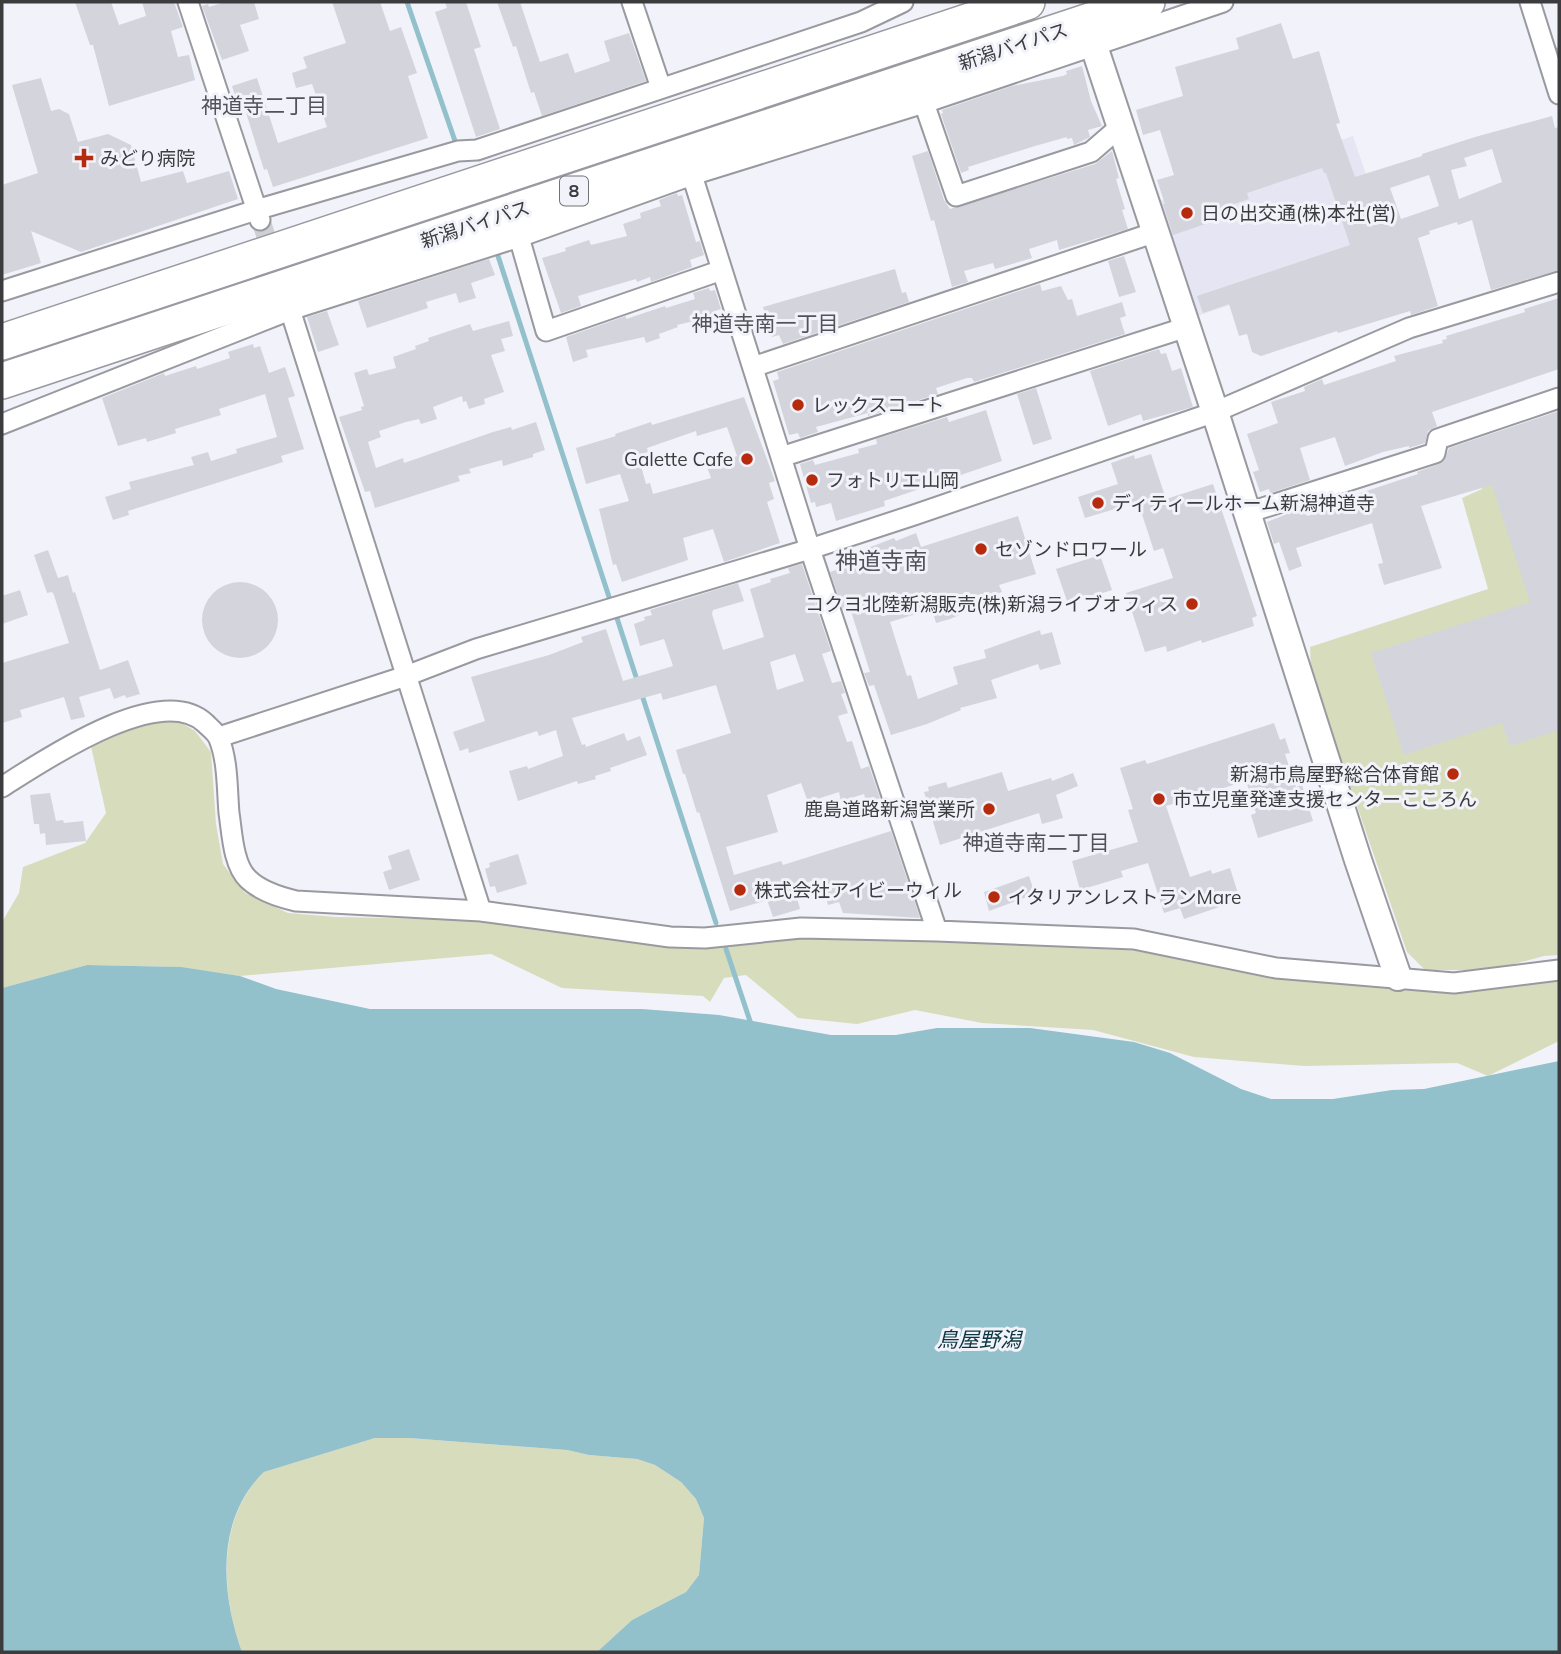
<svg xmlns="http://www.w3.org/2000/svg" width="1561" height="1654" viewBox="0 0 1561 1654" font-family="Mulish,'Noto Sans JP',sans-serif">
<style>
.built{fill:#e5e5f3}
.green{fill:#d7ddbc}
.water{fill:#92c0cb}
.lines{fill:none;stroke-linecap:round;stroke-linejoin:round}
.stream{stroke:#92c0cb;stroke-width:5}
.building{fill:#d4d4dc;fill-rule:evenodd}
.street-tunnel{stroke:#ceced5;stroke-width:19;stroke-dasharray:19 10;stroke-linecap:butt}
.street-casing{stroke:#9999a0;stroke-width:23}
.secondary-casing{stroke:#9999a0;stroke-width:30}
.highway-casing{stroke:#9999a0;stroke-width:38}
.street{stroke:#fff;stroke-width:19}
.secondary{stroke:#fff;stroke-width:26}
.highway{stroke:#fff;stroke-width:35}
.poi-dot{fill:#b62b0d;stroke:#f2f2fa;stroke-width:2.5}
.labels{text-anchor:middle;stroke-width:6;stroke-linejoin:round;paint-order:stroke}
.shield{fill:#f2f2fa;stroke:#737377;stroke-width:2}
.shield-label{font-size:18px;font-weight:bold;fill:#3c3c3f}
.street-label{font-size:19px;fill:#3c3c3f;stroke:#f2f2fa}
.poi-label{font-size:19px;fill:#3c3c3f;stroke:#f2f2fa;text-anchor:start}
.neighbourhood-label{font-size:21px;fill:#525258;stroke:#f2f2fa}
.water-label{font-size:21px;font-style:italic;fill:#09353e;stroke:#f2f2fa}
.quarter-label{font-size:23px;fill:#525258;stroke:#f2f2fa}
</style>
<rect width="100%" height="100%" fill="#f2f2fa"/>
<path class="built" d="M1353,136l39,115 -198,66 -38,-115z"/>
<path class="green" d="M1559,448v507l-15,1 -52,14h-67l-18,-18 -96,-281 -1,-24 178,-58 -26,-91 20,-9 -4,-15z
M177,720l18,11 16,21 5,72 7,40 22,29 43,20 48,4 154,3 658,31 92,20 98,13 110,8 111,-11v60l-71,35 -31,-13 -153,3 -110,-9 -101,-27 -111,-7 -67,-13 -58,14 -59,-6 -52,-43 -22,3 -14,24 -7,-6 -141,-8 -71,-34 -251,22 -64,-9 -89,-2 -85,23v-66l17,-29 4,-26 62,-24 21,-30 -16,-71 56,-19z
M375,1438h34l158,12 22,5 48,4 18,6 26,17 15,17 8,19 -5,57 -13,17 -54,28 -35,32h-355c-21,-58 -26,-133 22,-180z"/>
<path class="water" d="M87,965l94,2 59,9 36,13 94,20h272l77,6 112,20h65l41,-7h93l104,14 36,11 71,36 30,10h62l59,-9 32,-1 135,-28v591h-962l35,-32 54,-28 13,-17 5,-57 -8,-19 -15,-17 -26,-17 -18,-6 -48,-4 -22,-5 -158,-12h-34l-111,34c-49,47 -43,122 -22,180h-240v-664z"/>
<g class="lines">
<path class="stream" d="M407,2l48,139
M1556,50l3,12
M497,253l114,350
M615,612l23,71
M641,692l75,231
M726,949l25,75"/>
</g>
<path class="building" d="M75,2h36l8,23 27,-9 -4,-14h32l9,25 -12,4 7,26 11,-2 6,25 -86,26 -16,-61h-3z
M225,2h29l5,17 -19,6 9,26 -27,9 -20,-54 6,-2 1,3z
M332,2h48l10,29 11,-4 16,46 -9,3 20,62 -155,49 -6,-18 -3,1 -22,-70 -5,2 -5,-16 25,-8 21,65 49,-16 -15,-43 -16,4 -4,-15 15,-5 -4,-11 43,-14z
M445,2h21l15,45 -7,2 26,80 -24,8 -41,-125 12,-4z
M497,2h23l20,60 28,-9 7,20 35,-12 -6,-20 25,-8 17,48 -104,35 -8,-24 -3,1 -15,-47 -3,1z
M1281,23l12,36 26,-8 21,72 -4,1 19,53 67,-21v-2l53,-17 77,-21 3,12 4,-1v143l-68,20 -19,-70 -14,5 -1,-3 -28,9 1,3 -12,4 20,68 -27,9 -1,-4 -72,22 -1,-2 -76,25 -9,-4 -5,-18 -8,2 -10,-32 -26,9 -6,-17 153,-51 -24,-72h-2l-2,-5 -75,25 2,6 -39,13 4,9 -41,14 -10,-31h2l-8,-24 17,-5 -14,-45 -17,5 -7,-25 47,-14 -8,-29 64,-18 -3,-11zM1492,149l10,33 -43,17 -8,-29 16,-4 -3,-8zM1429,175l10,31 -38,13 -11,-31z
M1082,66l9,35 11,25 -14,4 2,7 -16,8 -2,-7 -5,1v-2l-32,9 -67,21 1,3 -8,3 -20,-59 2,-1 -1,-3 70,-24 51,-10 4,-2 -1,-3z
M41,78l10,33 8,-2 10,5 9,28 30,-8 23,11 10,37 42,-11 4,12 42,-12 9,28 -157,53 -50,-21 10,32 -39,12v-90l36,-12 -26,-88z
M928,151l16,49 6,9 145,-45 17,-13 7,27 -3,1 9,30 -3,1 6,19 -69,21 -2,-10 -28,9 3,9 -37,11 -2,-6 -29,8 4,11 -16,5 -18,-67 -3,1 -19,-65z
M677,193l1,3 4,-1 14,47 4,-1 4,14 -14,5 2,7 -41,15 -1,-5 -13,5 -1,-3 -58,17 3,10 -20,7 -19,-55 24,-7 -1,-3 24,-8 2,5 36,-9 -4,-12 18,-6 -1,-5 21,-7 -2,-6z
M1124,256l12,36 -17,5 -11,-36z
M489,259l6,16 -24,8 5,15 -17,5 -3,-10 -30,9 2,6 -61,20 -9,-27z
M895,269l7,24 4,-1 3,10 -126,42 -4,-9 -7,2 -9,-30z
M1040,284l2,7 19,-5 7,14 4,-1 5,17 45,-14 4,14 -6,2 5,16 -151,48 -2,-4h-5l-31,10 2,6 -70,22v-3l-52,14 2,5 -18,6 -2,-5 -9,2 -16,-54 6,-2 -2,-7z
M709,288l1,3 5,-1 6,19 -6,2 1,5 -39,9 1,2 -19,7 1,4 -14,5 -2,-6 -58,13 2,7 -15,5 -7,-25 60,-21v3l39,-13 1,2 29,-9 -2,-6z
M1559,298v71l-127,43 5,14 -9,5 -3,12 -16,5v-2l-26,6 -38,14 -10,-29 -35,11 10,32 -40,13 -1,-4 -9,3 -7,-20 6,-2 -12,-36 31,-11 -7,-21 34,-11 -1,-4 18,-8 2,6 72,-24 -2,-5 49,-13 -1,-3 5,-1 -1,-3 79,-24 -1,-3z
M327,311l12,34 -21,7 -11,-35z
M509,321l4,15 -12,3 4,12 -14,4 13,37 -20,7 1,5 -16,5 -3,-8 -3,1 -1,-6 -29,11 4,12 -16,5 -2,-5 -13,3 -27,9 2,6 -13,5 8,26 27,-10 1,5 89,-31 18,-5 1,3 24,-8 9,28 -12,4v3l-30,9 -1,-6 -33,9 2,4 -13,3 2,5 -85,27 -5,-17 -5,1 -26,-75 23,-7 -1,-3 3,-1 -10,-33 13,-4 2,6 27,-7 -3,-11 23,-8 -1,-3 14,-5 -1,-3 42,-14 3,7z
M253,344l1,4 6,-2 9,27 16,-6 10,29 -7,2 16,51 -23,7 2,6 -155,49 1,4 -16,5 -8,-23 26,-8 -2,-7 65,-17 -3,-8 17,-5 3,9 26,-8 -1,-4 41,-12 -12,-43 -46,15 2,6 -46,14 1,4 -29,9 -1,-4 -28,8 -16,-48 62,-25 1,3 31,-10 1,3 33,-11 -2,-6z
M1159,349l2,5 5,-1 6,18 9,-3 12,39 -50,14 -2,-7 -33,12 -18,-55z
M1036,388l16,51 -19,6 -16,-51z
M744,397l31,84 -6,2 5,16 -7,3 13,41 -56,19 -11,-33 -30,9 5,22 -66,22 -6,-18 -3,1 -14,-56 30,-8 -9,-27 -34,10 -10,-36 40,-12 -1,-2 36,-12 1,3zM727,427l10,29 -30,11 4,11 -58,16 -3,-11 -4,1 -8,-29 10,-3 -1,-4 49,-17 1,5z
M986,410l16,51 -118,40 1,5 -49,15 -5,-18 -15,4 -1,-5 -4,1 -11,-39 13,-4 2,5 44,-12 -1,-4 19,-5 -1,-5 71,-22 2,5z
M1559,411v319l-49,16 -8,-23 -98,32 -33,-102 159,-51 -38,-117 -71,21 21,62 -58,17 -6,-21 5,-1 -11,-40 -76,25 6,18 -13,5 -10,-29 -5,2 -7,-22 38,-15 2,9 31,-9 -2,-6 82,-27 -1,-2 22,-8 5,-3 5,-13z
M1151,454l15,45 47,-15 44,132 -5,2 2,8 -52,17 -1,-3 -34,12 -1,-6 -21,6 -19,-59 47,-15 -10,-30 -9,3 -16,-49 -53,16 -7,-21 40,-13 -7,-21 23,-8 1,4z
M1018,516l18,58 -37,11 3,7 -37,13 2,7 -17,7 -14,4 -4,-14 -42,13 17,54 4,-1 7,24 40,-15 -5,-17 33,-9 -2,-8 56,-20 1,5 11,-3 9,32 -21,6 -2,-6 -47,16 6,18 -37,10 1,2 -34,14 -36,11 -17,-50 -5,1 -5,-13 6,-1 -20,-64 -7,2 -13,-38 38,-13 -3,-10 29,-11 2,3 20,-8 5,14z
M48,550l10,28 10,-3 5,18 2,-1 25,78 28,-10 12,34 -14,4 -1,-3 -11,4 -4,-11 -31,9 6,20 -14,3 -7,-23 -44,13 2,7 -20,6v-60l67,-20 -15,-48 -2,-3 -5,1 -13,-38z
M1100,555l12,35 -44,14 -12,-35z
M802,564l29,87 -9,3 10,29 9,-2 4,12 -4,1 7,19 -10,3 9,26 5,-1 9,28 8,-3 11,32 -14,4 -2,-8 -23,7 -2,-9 -31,10 -7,-19 -34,12 11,37 -52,15 8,28 47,-14 2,4 108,-34 29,87 -77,-5 -4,-11 -11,3 -8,-27 -26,9 6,22 -27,8 -6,-17 -37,11 -31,-99 -2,1 -12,-39h-2l-7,-24 55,-17 -15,-48 -53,15 -2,-7 -89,25 10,27 3,-1 1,3 38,-14 3,8 13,-5 7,19 -37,13 1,3 -16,5 1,3 -18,5 -1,-3 -59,20 -9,-30 18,-5 1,3 35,-13 -7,-26 -17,6 -2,-5 -68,22 -1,-5 -8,3 -7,-19 32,-11 -14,-44 78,-22 34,-13 -2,-5 25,-8 17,52 50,-15 -9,-27 -24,7 -6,-22 11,-4 -1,-3 8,-2 -2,-5 88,-27 6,18 -31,9 -1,4 11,36 41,-13 -14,-48 21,-7 -1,-3 20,-6 -2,-5zM795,654l9,27 -27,9 -7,-28z
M202 620a38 38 0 1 1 76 0a38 38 0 1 1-76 0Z
M20,590l8,25 -26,9v-28z
M1274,723l6,17 5,-2 5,15 -5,1 11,33 6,-2 11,36 -55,17 -7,-23 5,-2 -10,-32 -80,25 24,71 21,-7 1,4 18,-6 10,32 -56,19 -4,-11 -16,5 -16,-50 -27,8 2,6 -43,13 -8,-29 66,-19 -10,-32 5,-1 -13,-41 25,-8 2,4z
M1002,772l6,19 43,-13 1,3 21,-8 5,13 -22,9 7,23 -21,6 -3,-11 -99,32 -16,-53 5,-1 -1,-4 18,-5 2,6z
M50,793l6,28 7,-1 1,3 19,-2 3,20 -40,4 -1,-12 -5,1 -1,-10h-5l-4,-29z
M409,849l11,31 -31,10 -6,-18 9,-3 -4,-13z
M518,854l9,30 -30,9 -2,-7 -5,1 -5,-18 5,-2 -1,-4z
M1029,876l6,18 -46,17 -5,-19z"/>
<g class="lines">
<path class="street-tunnel" d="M261,221l24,74"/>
<g class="street-casing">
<path id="street" d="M188,2l72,218
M632,2l29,86
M1530,2l29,92
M924,103l32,93 135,-44 30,-26
M692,175l118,374 127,382
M519,237l27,94 176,-61
M2,291l254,-81 202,-59 19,-1 384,-128 42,-20
M287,300l194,611
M753,367l403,-135
M2,424l288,-114 229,-73 173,-62 232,-72 299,-101
M781,457l406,-130
M1247,513l188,-60 3,-14 121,-41
M219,737l187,-61 70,-27 334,-100 104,-34 301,-103 194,-84 150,-46
M2,787c41,-26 158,-106 203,-64 5,5 12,10 14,16 9,22 8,51 10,74 3,19 4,52 19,66 12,12 31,18 48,22l185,10 189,26 35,1 96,-10 136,3 197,8 142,29 178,15 105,-13"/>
</g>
<g class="secondary-casing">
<path id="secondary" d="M1090,34l125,378 143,448 40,117"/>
</g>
<g class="highway-casing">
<path id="highway" d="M2,342l1025,-340
M2,381l1145,-379"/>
</g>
<use href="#street" class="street"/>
<use href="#secondary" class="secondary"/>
<use href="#highway" class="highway"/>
</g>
<g class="poi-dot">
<path d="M80.5 147.5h7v7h7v7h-7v7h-7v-7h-7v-7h7z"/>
<circle cx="1187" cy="213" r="7"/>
<circle cx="798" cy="405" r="7"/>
<circle cx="747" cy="459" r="7"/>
<circle cx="812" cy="480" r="7"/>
<circle cx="1098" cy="503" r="7"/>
<circle cx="981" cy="549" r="7"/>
<circle cx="1192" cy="604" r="7"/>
<circle cx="1453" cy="774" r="7"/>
<circle cx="1159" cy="799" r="7"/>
<circle cx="989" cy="809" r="7"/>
<circle cx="740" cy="890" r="7"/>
<circle cx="994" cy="897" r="7"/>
</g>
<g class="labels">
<rect class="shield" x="560" y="176.5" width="28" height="29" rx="5"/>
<g class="shield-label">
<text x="574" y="197">8</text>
</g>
<g class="street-label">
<text transform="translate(1013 46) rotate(-18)" y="7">新潟バイパス</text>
<text transform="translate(475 224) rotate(-18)" y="7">新潟バイパス</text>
</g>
<g class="poi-label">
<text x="100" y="165">みどり病院</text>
<text x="1201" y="220">日の出交通(株)本社(営)</text>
<text x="812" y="412">レックスコート</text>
<text x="733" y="466" text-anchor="end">Galette Cafe</text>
<text x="826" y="487">フォトリエ山岡</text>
<text x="1112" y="510">ディティールホーム新潟神道寺</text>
<text x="995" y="556">セゾンドロワール</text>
<text x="1178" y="611" text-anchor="end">コクヨ北陸新潟販売(株)新潟ライブオフィス</text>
<text x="1439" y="781" text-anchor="end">新潟市鳥屋野総合体育館</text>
<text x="1173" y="806">市立児童発達支援センターこころん</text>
<text x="975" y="816" text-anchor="end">鹿島道路新潟営業所</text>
<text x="754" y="897">株式会社アイビーウィル</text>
<text x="1008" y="904">イタリアンレストランMare</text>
</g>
<g class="neighbourhood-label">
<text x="264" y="113">神道寺二丁目</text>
<text x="765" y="331">神道寺南一丁目</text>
<text x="1036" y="850">神道寺南二丁目</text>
</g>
<g class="water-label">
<text x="979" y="1347">鳥屋野潟</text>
</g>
<g class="quarter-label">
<text x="881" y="569">神道寺南</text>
</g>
</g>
<rect width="1561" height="1654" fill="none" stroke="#3c3c3f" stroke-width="7"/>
</svg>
